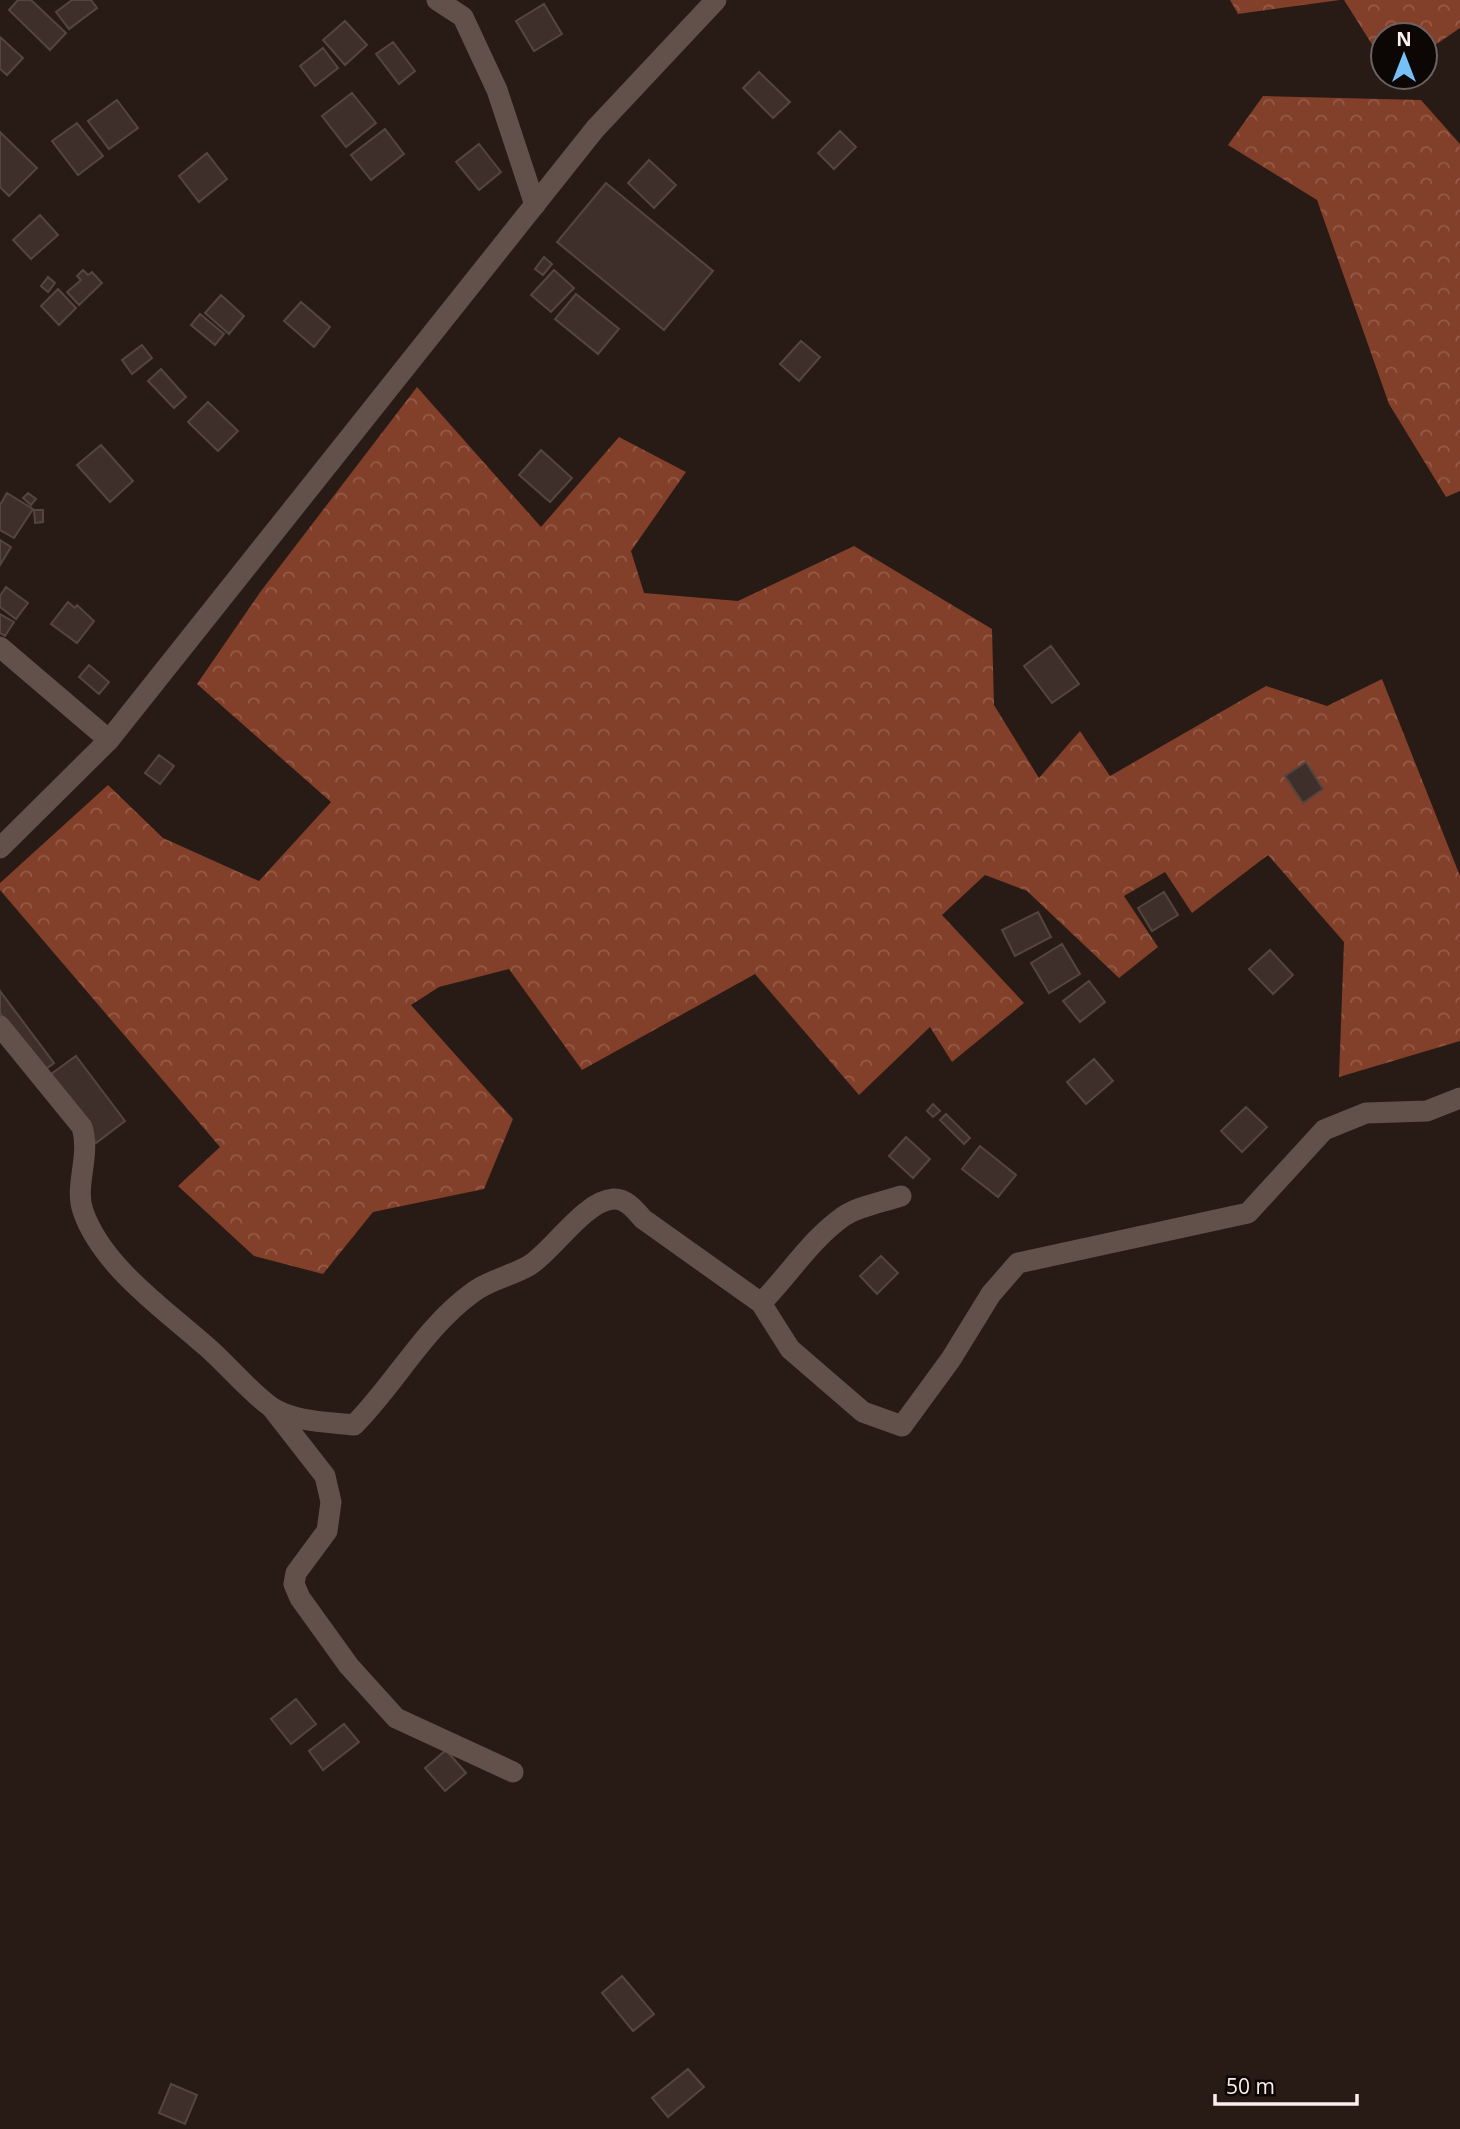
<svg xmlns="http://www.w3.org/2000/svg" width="1460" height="2129" viewBox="0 0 1460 2129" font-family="'Open Sans',sans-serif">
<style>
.forest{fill:url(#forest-crowns)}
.building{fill:#3e2f2a;stroke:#55453f;stroke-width:2}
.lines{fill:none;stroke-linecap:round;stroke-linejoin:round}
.street{stroke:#62514b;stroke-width:21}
.secondary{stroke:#62514b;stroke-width:21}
</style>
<defs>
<pattern id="forest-crowns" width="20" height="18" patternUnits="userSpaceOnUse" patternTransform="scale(1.75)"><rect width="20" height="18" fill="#823f29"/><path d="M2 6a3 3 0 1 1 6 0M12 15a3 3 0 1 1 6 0" fill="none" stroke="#955b48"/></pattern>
</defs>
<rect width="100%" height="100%" fill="#281a15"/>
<path class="forest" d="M1230,0h110l-102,14z
M1344,0h116v28l-35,24v-17h-42v27z
M1263,96l158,4 39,44v347l-14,6 -57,-93 -72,-204 -89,-55z
M417,387l124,140 78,-90 67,35 -55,79 13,42 94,8 116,-55 138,83 2,76 45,73 41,-47 30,45 156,-90 61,20 55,-27 78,197v165l-121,36 5,-135 -76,-87 -76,58 -27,-41 -41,24 34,51 -39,31 -92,-87 -42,-16 -43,40 82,88 -72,59 -22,-35 -71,68 -104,-121 -173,96 -73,-101 -70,18 -28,18 102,114 -29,70 -111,23 -50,62 -69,-18 -76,-70 42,-39 -220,-257v-7l108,-98 55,53 96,43 72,-79 -134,-118 64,-93z"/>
<path class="building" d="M18,0h13l35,33 -16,17 -41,-40z
M72,0h19l6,8 -28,21 -13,-17z
M544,4l18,30 -28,17 -18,-30z
M345,21l22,24 -22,20 -22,-25z
M0,37l23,21 -16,17 -7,-6z
M393,42l22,29 -16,13 -23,-30z
M323,48l15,20 -23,18 -15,-20z
M759,72l31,30 -17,16 -30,-30z
M352,93l24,30 -30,24 -24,-31z
M117,100l21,28 -29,21 -21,-28z
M77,123l26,33 -25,19 -26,-34z
M385,129l19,25 -33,26 -20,-25z
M840,131l16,16 -22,22 -16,-16z
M0,132l37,36 -28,28 -9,-9z
M479,144l22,28 -22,18 -23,-28z
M207,153l20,26 -28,23 -20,-26z
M649,160l27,25 -22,23 -26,-25z
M606,183l107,88 -49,59 -107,-88z
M40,215l18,20 -27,24 -18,-19z
M544,257l8,7 -9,11 -8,-6z
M83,270l5,5 4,-3 10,11 -23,22 -12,-13 14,-12 -4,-4z
M554,270l20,18 -23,24 -20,-17z
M48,277l7,6 -7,9 -7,-6z
M58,289l18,19 -17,17 -18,-19z
M576,294l43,35 -21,25 -43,-35z
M221,295l23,21 -15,18 -24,-21z
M301,302l29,25 -16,20 -30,-26z
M200,314l24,20 -9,11 -24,-20z
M801,341l19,16 -21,24 -19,-17z
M142,345l10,13 -20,16 -10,-14z
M161,369l25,28 -12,11 -26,-27z
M208,402l30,29 -20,20 -30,-29z
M101,445l32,36 -23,21 -33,-37z
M541,450l31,28 -22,24 -31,-27z
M7,493l26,16 -19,29 -14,-8v-25z
M28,493l8,6 -5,6 -8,-7z
M34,510h9v12l-8,1z
M0,540l11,7 -11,18z
M6,587l22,16 -12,16 -16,-12v-11z
M68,602l7,6 2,-3 17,16 -17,22 -26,-19z
M0,614l14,8 -9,14 -5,-3z
M1051,646l28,38 -27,19 -28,-37z
M89,665l20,17 -10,12 -20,-17z
M159,755l15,11 -14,18 -15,-11z
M1306,762l17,27 -20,14 -18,-27z
M1164,892l14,23 -26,16 -14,-23z
M1038,912l13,25 -36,19 -13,-26z
M1062,944l18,30 -31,19 -18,-30z
M1270,950l23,25 -20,19 -24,-25z
M1089,981l16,21 -25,20 -17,-21z
M0,991l54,72 -11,8 -43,-58z
M76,1056l49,65 -29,22 -49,-66z
M1094,1059l19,22 -27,23 -19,-22z
M933,1104l7,7 -7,6 -6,-6z
M1246,1107l21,20 -25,25 -21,-21z
M946,1114l24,24 -6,6 -24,-24z
M906,1137l24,22 -17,19 -24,-22z
M980,1146l36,29 -18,22 -36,-28z
M881,1256l17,17 -21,21 -17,-18z
M296,1699l20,25 -25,20 -20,-25z
M344,1724l15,18 -36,28 -14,-19z
M446,1750l20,23 -21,18 -20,-23z
M622,1976l32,38 -21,17 -31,-38z
M688,2069l16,18 -36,30 -16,-19z
M171,2084l26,11 -12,29 -26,-11z"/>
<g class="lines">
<path class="street" d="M437,0l26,17 34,73 38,115
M0,647l109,93
M0,1026l82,101c9,29 -8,59 1,84 18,53 77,95 117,130 25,20 45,47 71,66 22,15 57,15 83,18 41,-41 70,-97 118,-132 16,-13 40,-17 58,-28 24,-16 55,-64 83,-66 13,-1 22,11 30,20l118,84c28,-28 50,-64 83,-87 15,-10 39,-14 57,-20
M761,1303l29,46 73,63 39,14 49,-67 40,-65 27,-31 230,-50 76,-83 42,-17 61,-2 33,-13
M272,1408l53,68 6,26 -4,29 -31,42 -2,11 6,14 49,68 47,52 117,54"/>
<path class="secondary" d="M0,848l109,-108 486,-611 121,-129"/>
</g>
<g transform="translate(1404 56)"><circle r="33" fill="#0c0605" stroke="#6b6361" stroke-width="2"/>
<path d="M0-5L12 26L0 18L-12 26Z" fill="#77c0f7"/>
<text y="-10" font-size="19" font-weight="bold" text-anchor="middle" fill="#faefec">N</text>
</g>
<path d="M1215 2094v10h142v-10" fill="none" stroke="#faefec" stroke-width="3.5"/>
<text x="1226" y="2094" font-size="21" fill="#faefec" stroke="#0c0605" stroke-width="5" paint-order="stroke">50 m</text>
</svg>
